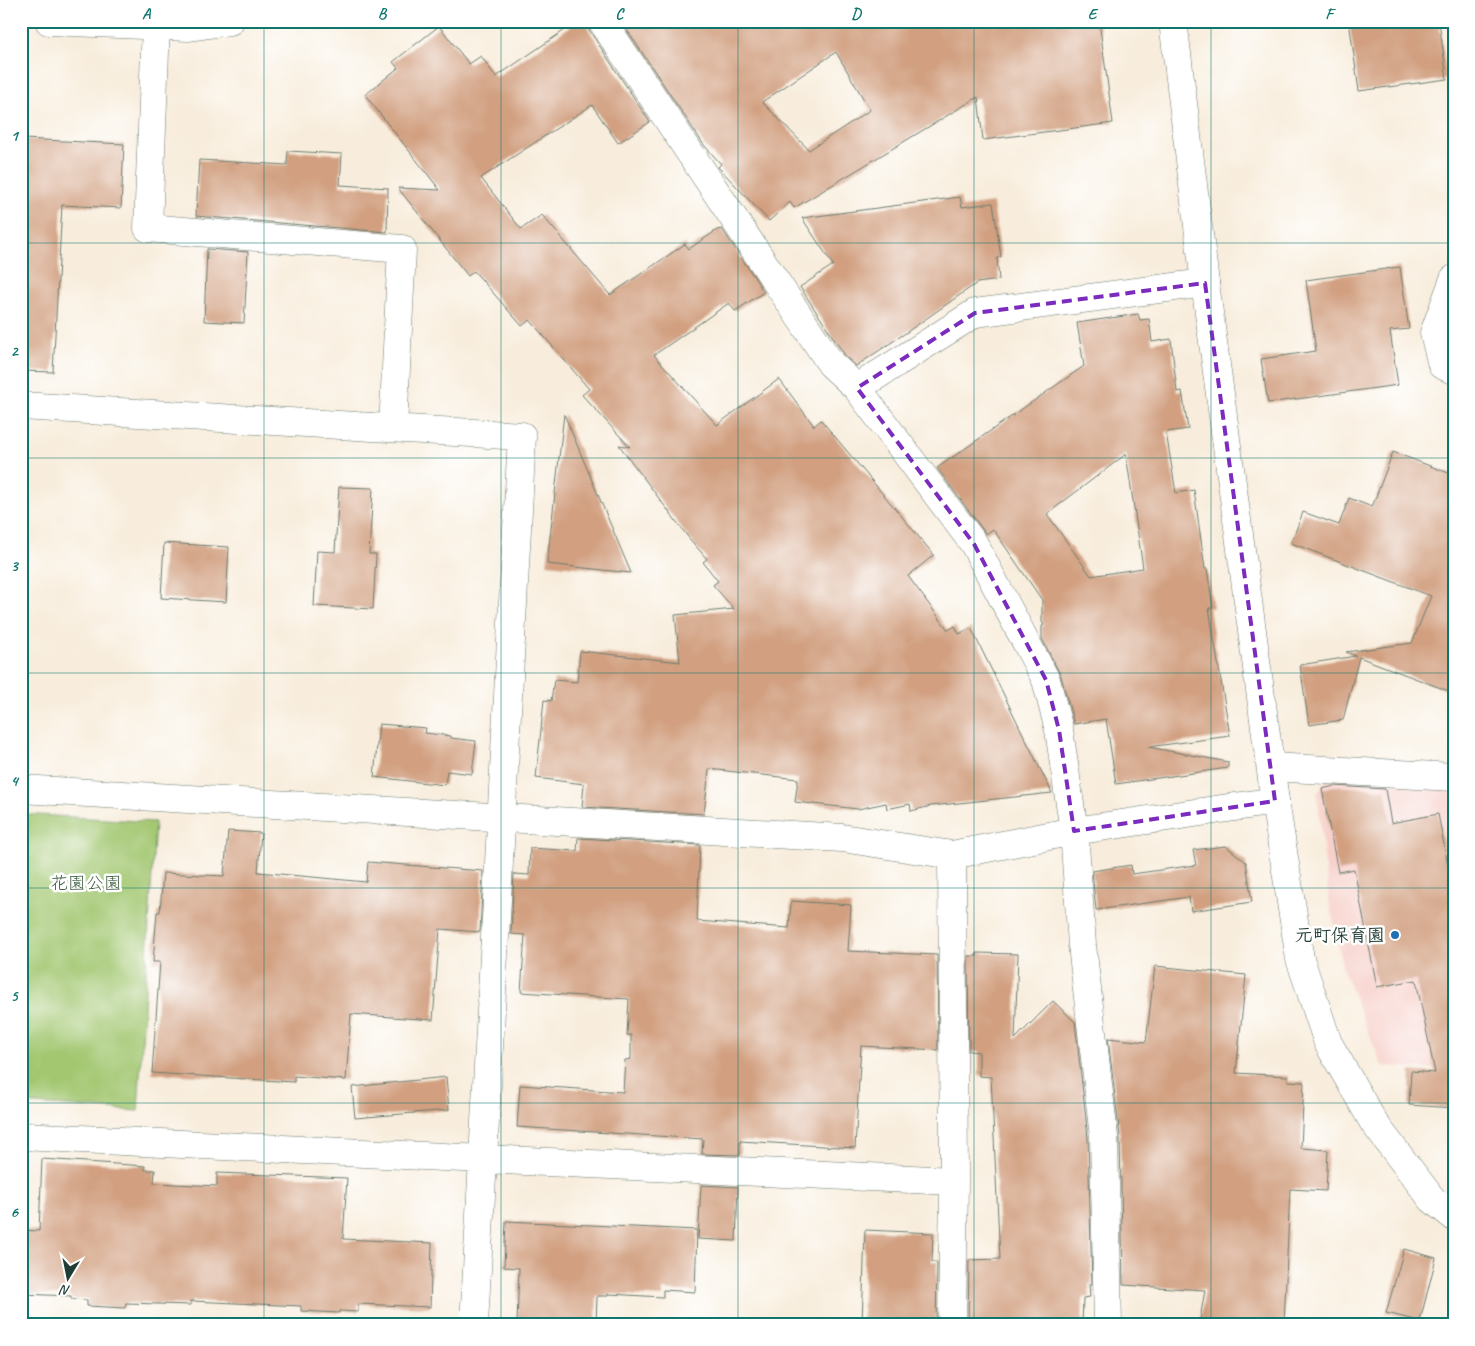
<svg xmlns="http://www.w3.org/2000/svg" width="1475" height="1346" viewBox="0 0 1475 1346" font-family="Caveat,'Klee One',sans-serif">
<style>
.built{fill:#f7d0ca}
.green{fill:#a3c771;stroke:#618252}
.building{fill:#d2a081;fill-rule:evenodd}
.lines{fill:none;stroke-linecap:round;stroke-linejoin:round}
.minor-casing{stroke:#6b7b6f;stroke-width:29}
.tertiary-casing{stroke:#6b7b6f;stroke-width:29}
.minor{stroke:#fff;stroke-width:28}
.tertiary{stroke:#fff;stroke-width:28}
.marked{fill:none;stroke:#7b2cbf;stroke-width:4;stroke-dasharray:10 6;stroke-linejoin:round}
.grid{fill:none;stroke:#0f766e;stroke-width:1;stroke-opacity:0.55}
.poi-dot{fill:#1f6fb2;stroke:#fff;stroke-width:2}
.labels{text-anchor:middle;stroke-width:5;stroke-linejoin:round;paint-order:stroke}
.park-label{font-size:18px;fill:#406043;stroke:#fff}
.poi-label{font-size:18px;font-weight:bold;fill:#1f3d34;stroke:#fff;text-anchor:end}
.neatline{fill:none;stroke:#0f766e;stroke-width:2}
.grid-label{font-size:16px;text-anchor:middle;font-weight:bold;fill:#0f766e}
</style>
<rect width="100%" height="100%" fill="#fff"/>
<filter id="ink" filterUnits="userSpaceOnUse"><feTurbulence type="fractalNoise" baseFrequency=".02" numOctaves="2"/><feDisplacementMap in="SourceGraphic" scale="10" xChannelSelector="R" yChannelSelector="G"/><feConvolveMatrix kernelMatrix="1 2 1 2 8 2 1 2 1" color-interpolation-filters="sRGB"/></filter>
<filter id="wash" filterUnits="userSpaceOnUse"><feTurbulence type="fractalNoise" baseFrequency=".0096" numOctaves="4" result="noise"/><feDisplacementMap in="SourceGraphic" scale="20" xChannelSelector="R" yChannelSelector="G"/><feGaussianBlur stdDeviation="1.12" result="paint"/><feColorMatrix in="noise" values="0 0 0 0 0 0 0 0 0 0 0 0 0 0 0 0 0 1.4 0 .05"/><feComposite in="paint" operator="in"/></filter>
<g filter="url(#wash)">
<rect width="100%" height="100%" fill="#f8eddc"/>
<path class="built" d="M1328,777l126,8v285l-72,-4 -39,-96 -14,-70 -12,-106z"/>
<path class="green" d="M21,814l134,8 -17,289 -117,-8z"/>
<g id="blocks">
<path class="building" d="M578,21h8l3,9 61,92 -32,21 -26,-38 -111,73 40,51 21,-14 68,80 75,-51 4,5 28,-19 5,-1 42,63 -29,19 -6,-8 -75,52 63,70 62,-46 35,47 7,-6 113,135 -26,21 40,54 7,-4 4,8 12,-6 81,165 -121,13 -20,5 -1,-7 -23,5 -1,-6 -28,6 -63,-7 3,-23 -89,-10 -5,45 -122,-7 2,-23 -48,-6 8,-78 7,1 3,-21 23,2 3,-31 100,11 -5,-47 59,-6 -21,-24 5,-4 -15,-19 4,-3 -19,-22 -69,-92 11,2 -48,-52 7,-6 -59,-69 -8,6 -48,-55 -6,5 -70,-88 42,2 -75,-95 33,-27 -5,-6 46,-36 30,38 12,-8 15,21z
M621,21h478l14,102 -130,17 -5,-43 -184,111 -4,-6 -21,19 -48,-51 -3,-3 3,-3 -17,-19zM836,52l34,58 -61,40 -47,-48z
M1349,21h90l8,58 -88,12z
M23,139l101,5 -3,64 -59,-3 -9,167 -32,-1v-186z
M288,151l54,3 -2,31 48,3 -1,44 -191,-16 3,-56 88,5z
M960,197l2,10 31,-4 8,54 -4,1 2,22 -22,3 -70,49 -51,34 -10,-9 -46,-70 33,-22 -31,-47z
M207,249l41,3 -4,71 -40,-2z
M1400,267l9,62 -19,2 8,54 -130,18 -7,-44 55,-8 -10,-71z
M1138,314l2,6 9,-1 3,23 19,-3 6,53 5,-1 6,38 -22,3 10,61 18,-3 11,79h2l6,39h-4l21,128 -82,11 80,15v6l-112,16 -10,-65 -32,5 -13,-48 -19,-37v-13l2,-1 -2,-3v-22l-49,-71 -7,5 -49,-66 147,-102 -7,-43zM1126,454l17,114 -52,8 -44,-62z
M564,414l67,159 -84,-9z
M1393,452l61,23v218l-95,-36 -16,63 -34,5 -9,-60 56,-9 -10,-4 66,-9 19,-47 -140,-53 12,-31 36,13 10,-27 23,9z
M339,487l34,1 -4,66h7l-3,55 -59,-3 3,-55 18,1z
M164,543l65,4 -3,55 -65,-4z
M379,724l47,4 -1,5 26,3v2l25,3 -4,33 -25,-3 -2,14 -71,-8z
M1334,786l51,3 6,34 47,-9 16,82v212l-45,-3 2,-34 24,2 -19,-93 -39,7 -23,-118 -16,3 -16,-83z
M228,831l33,2 -3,39 108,10 2,-20 115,9 -3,61 -40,-3 -7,91 -82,-6 -5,66 -52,-4v6l-142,-9 8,-111h-7l4,-50h3l3,-39 61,3z
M578,838l122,7 -3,76 92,7 2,-27 60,4 -3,46 89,4 1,95 -77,-4 -6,102 -115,-7v14l-38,-1 1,-15 -186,-12 3,-42 103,7 2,-32 6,-1v-24h-4l2,-36 -108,-7 4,-57 -14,-1 3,-60 15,1 1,-27 47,3z
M1226,846l20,16 6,40 -61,9 -2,-14 -93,13 -4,-39 39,-6 1,9 64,-9 -3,-15z
M977,953l41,1 -3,85 38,-38 22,21 13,116 4,146h-3l1,13 -7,1 -1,27h-114l1,-65 31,-1 -9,-182 -12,-1v-24l-10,-1 -1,-95h9z
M1155,966l91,9 -10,98 52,3v5l16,1 -3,66 27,2 -2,41 -36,-2 -6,136h-85l6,-35 -82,-5 -3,-148 -12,-99 38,4z
M446,1077l3,33 -94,8 -3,-31z
M42,1159l103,7v4h10l-1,13 63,3v-13l130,5 -4,61 89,4 -2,64 -72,-3v8l-19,-1v2l-38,-2v-5l-110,-5v4l-65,-2 -1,5 -38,-2v-6l-16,-1v-3l-50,-2v-64l18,1z
M701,1185l37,2 -2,54 -38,-2z
M506,1221l191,9 -2,62 -32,-2v7l-55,-3v2h-11l-1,29h-79l2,-57 -15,-1z
M865,1230l68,3 -1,29h5l-1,63h-74z
M1404,1249l32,9 -16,63 -34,-8z"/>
</g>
</g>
<g filter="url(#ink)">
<use href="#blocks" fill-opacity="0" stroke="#6b7b6f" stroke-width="1"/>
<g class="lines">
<g class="minor-casing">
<path id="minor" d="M49,21l140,6 41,-6
M602,21l229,343 26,24 117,156 72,136 13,50 15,101 8,114 22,192 4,188
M156,26l-8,202 254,21 -9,179
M1454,279l-20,54 8,32 12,5
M857,388l118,-75 230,-30
M21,406l501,30 -39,723 -462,-23
M1271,767l183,10
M21,789l821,49 110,17 122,-24 201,-30
M474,1325l9,-166 471,22 -2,-326
M952,1325l2,-144"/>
</g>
<g class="tertiary-casing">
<path id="tertiary" d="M1173,21l32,262 70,518 25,158 28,84 46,80 58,76 22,18"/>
</g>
<use href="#minor" class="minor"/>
<use href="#tertiary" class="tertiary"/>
</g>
</g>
<path class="marked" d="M1205,283l70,518 -201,30 -15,-101 -13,-50 -72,-136 -117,-156 118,-75z"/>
<path class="grid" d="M264,21v1304M501,21v1304M738,21v1304M974,21v1304M1211,21v1304M21,243h1433M21,458h1433M21,673h1433M21,888h1433M21,1103h1433"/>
<circle class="poi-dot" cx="1395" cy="935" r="5"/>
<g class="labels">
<g class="park-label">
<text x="86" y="889">花園公園</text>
</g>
<g class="poi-label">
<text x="1385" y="941">元町保育園</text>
</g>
</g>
<rect width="1475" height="1346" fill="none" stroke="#fff" stroke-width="55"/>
<g transform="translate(68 1278) rotate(190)" stroke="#ffffff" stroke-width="4" paint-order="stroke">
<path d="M0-4L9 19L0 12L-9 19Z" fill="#1f3d34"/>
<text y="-8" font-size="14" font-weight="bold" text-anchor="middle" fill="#1f3d34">N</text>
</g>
<rect x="28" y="28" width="1420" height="1290" class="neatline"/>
<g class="grid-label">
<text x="146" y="19">A</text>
<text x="382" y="19">B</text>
<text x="619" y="19">C</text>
<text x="856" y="19">D</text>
<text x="1092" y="19">E</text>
<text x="1329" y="19">F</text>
<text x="14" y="141">1</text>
<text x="14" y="356">2</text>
<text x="14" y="571">3</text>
<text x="14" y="786">4</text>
<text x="14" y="1001">5</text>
<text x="14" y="1217">6</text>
</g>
</svg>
